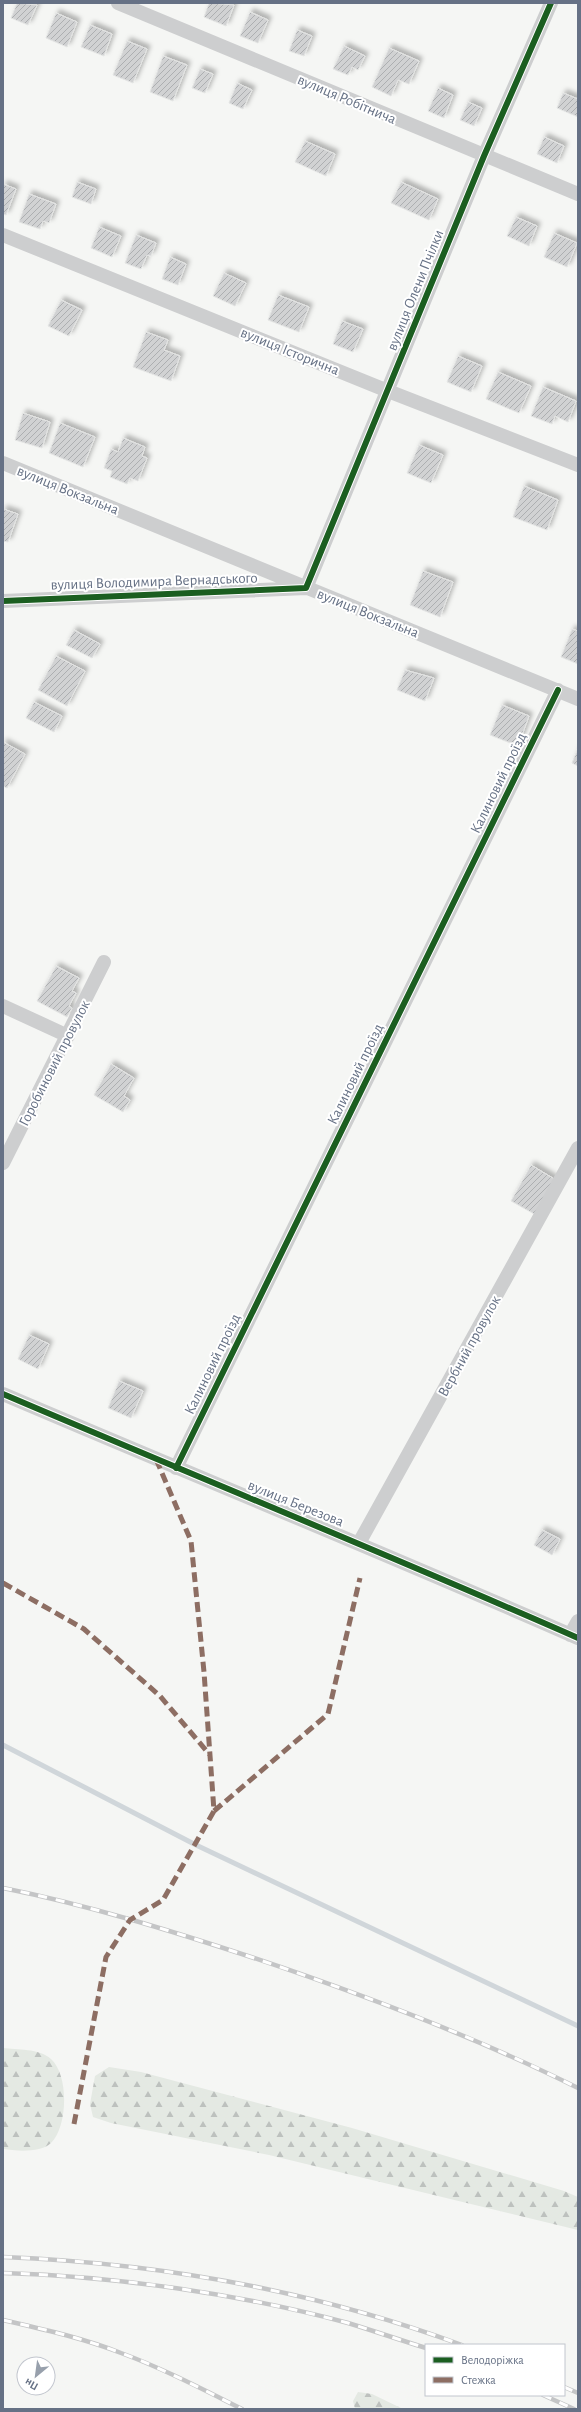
<svg xmlns="http://www.w3.org/2000/svg" width="581" height="2412" viewBox="0 0 581 2412" font-family="'Alegreya Sans',sans-serif">
<style>
.forest{fill:url(#forest-firs)}
.lines{fill:none;stroke-linecap:round;stroke-linejoin:round}
.stream{stroke:#d0d6da;stroke-width:5}
.building{fill:url(#building-hatch);stroke:#e4e5e4;filter:url(#shadow)}
.street{stroke:#cdcecf;stroke-width:14}
.rail-casing{stroke:#c4c5c6;stroke-width:4.5}
.rail{stroke:#fff;stroke-width:3;stroke-dasharray:9;stroke-linecap:butt}
.quiet{stroke:#8d6e63;stroke-width:5;stroke-dasharray:10 5;stroke-linecap:butt}
.cycleway-casing{stroke:#fff;stroke-width:8}
.cycleway{stroke:#1b5e20;stroke-width:6}
.labels{text-anchor:middle;stroke-width:4;stroke-linejoin:round;paint-order:stroke}
.street-label{font-size:15px;fill:#667185;stroke:#fff}
</style>
<defs>
<pattern id="forest-firs" width="22" height="20" patternUnits="userSpaceOnUse"><rect width="22" height="20" fill="#e4e9e3"/><path d="M5 1l3.5 6h-7zM16 11l3.5 6h-7z" fill="#bdc1be"/></pattern>
<pattern id="building-hatch" width="6" height="6" patternUnits="userSpaceOnUse"><rect width="6" height="6" fill="#d1d2d3"/><path d="M-1 1l2-2M0 6l6-6M5 7l2-2" fill="none" stroke="#adafb1"/></pattern>
<filter id="shadow"><feDropShadow dx="3.5" dy="-3.5" stdDeviation="2" flood-color="#0004"/></filter>
</defs>
<rect width="100%" height="100%" fill="#f5f6f4"/>
<path class="forest" d="M3,2048c14,2 36,0 48,11 18,16 17,67 0,84 -10,10 -35,8 -48,6z
M109,2067l32,5 211,56 212,63 14,6v33l-309,-75 -158,-32 -18,-6 -3,-13 5,-28z
M358,2392l14,2 31,15h-48l-2,-8z"/>
<g class="lines">
<path class="stream" d="M3,1745l193,100 382,181"/>
</g>
<path class="building" d="M17,3l20,2 -9,20 -17,-7z
M209,3l25,2 -8,21 -22,-9z
M250,12l18,8 -10,23 -18,-7z
M56,13l21,9 -10,25 -21,-9z
M90,25l22,9 -8,22 -23,-9z
M297,30l15,6 -8,20 -15,-5z
M127,41l20,8 -14,34 -20,-8z
M344,46l21,10 -7,14 -6,-3 -4,8 -15,-6z
M389,48l30,13 -10,23 -11,-4 -7,16 -19,-9z
M163,56l24,9 -14,36 -23,-9z
M200,69l13,5 -8,19 -13,-5z
M237,83l15,7 -9,19 -14,-6z
M438,88l15,7 -9,23 -16,-7z
M563,93l15,6v18l-21,-9z
M468,102l14,6 -8,18 -14,-6z
M544,137l20,9 -7,17 -20,-9z
M305,141l30,13 -9,22 -31,-14z
M77,182l19,7 -5,15 -19,-7z
M401,182l37,17 -9,21 -38,-17z
M3,184l13,5 -10,26 -3,-1z
M29,194l27,10 -7,19 -6,-2 -3,8 -21,-7z
M516,217l21,9 -8,20 -22,-10z
M99,227l22,9 -9,21 -21,-9z
M554,233l23,10 -10,24 -23,-10z
M136,235l20,8 -5,13 -4,-1 -6,14 -16,-6z
M170,257l16,7 -8,21 -16,-6z
M224,273l22,10 -11,23 -22,-10z
M278,295l31,12 -10,25 -31,-12z
M61,300l21,10 -13,26 -21,-10z
M342,321l21,8 -10,23 -20,-8z
M146,332l22,8 -4,10 16,6 -9,25 -38,-14z
M458,356l24,10 -11,26 -24,-10z
M498,372l33,14 -12,27 -33,-14z
M543,387l33,14 -8,21 -13,-6 -3,8 -21,-8z
M23,413l27,9 -8,26 -27,-8z
M60,423l35,14 -12,30 -34,-14z
M123,438l22,9 -3,9 5,2 -9,23 -8,-3 -3,6 -17,-7 2,-6 -8,-3 7,-19 7,3z
M419,445l24,10 -12,28 -24,-10z
M524,486l34,14 -11,30 -34,-13z
M3,509l15,5 -10,28 -5,-1z
M423,571l30,11 -13,35 -30,-12z
M572,629l6,2v33l-17,-7z
M74,630l26,14 -8,14 -26,-13z
M56,656l29,15 -18,35 -29,-16z
M405,670l29,8 -9,23 -28,-11z
M34,702l28,14 -8,16 -28,-14z
M502,705l27,11 -11,30 -28,-11z
M3,742l22,12 -18,34 -4,-2z
M578,748v18l-6,-3z
M56,966l23,12 -7,13 4,2 -7,13 3,2 -5,9 -30,-16z
M111,1064l23,14 -10,18 6,4 -7,12 -29,-17z
M531,1165l25,15 -20,35 -25,-14z
M29,1335l20,9 -11,25 -20,-10z
M119,1381l24,10 -12,27 -23,-10z
M542,1530l18,9 -8,16 -18,-10z"/>
<g class="lines">
<path class="street" d="M118,3l460,191
M3,235l385,156 190,74
M3,463l575,236
M3,601l303,-13 178,-432 67,-153
M3,1006l65,30
M3,1163l101,-201
M3,1394c192,82 384,160 575,244
M176,1468l382,-778
M359,1543l219,-395
M570,1635l8,-14"/>
<g class="rail-casing">
<path id="rail" d="M3,1888c85,17 169,43 251,70 110,37 220,78 324,130
M3,2257c156,6 312,34 459,88
M3,2273c110,3 238,21 345,50 26,8 52,17 78,25
M3,2320c39,9 80,18 118,33 41,15 81,36 121,56
M564,2387l14,6
M543,2395l31,14"/>
</g>
<use href="#rail" class="rail"/>
<path class="quiet" d="M3,1583l81,46 76,67 50,59
M214,1811l114,-97 32,-136
M74,2124l32,-167 24,-37 33,-20 51,-89 -10,-139 -13,-131 -35,-82"/>
<g class="cycleway-casing">
<path id="cycleway" d="M3,601l303,-13 178,-432 67,-153
M3,1394c192,82 384,160 575,244
M176,1468l382,-778"/>
</g>
<use href="#cycleway" class="cycleway"/>
</g>
<g class="labels">
<g class="street-label">
<text transform="translate(347 99) rotate(23)" y="5">вулиця Робітнича</text>
<text transform="translate(415 290) rotate(-68)" y="5">вулиця Олени Пчілки</text>
<text transform="translate(290 351) rotate(22)" y="5">вулиця Історична</text>
<text transform="translate(68 490) rotate(22)" y="5">вулиця Вокзальна</text>
<text transform="translate(154 581) rotate(-2)" y="5">вулиця Володимира Вернадського</text>
<text transform="translate(368 613) rotate(22)" y="5">вулиця Вокзальна</text>
<text transform="translate(498 783) rotate(-64)" y="5">Калиновий проїзд</text>
<text transform="translate(54 1063) rotate(-63)" y="5">Горобиновий провулок</text>
<text transform="translate(355 1074) rotate(-64)" y="5">Калиновий проїзд</text>
<text transform="translate(469 1346) rotate(-61)" y="5">Вербний провулок</text>
<text transform="translate(212 1364) rotate(-64)" y="5">Калиновий проїзд</text>
<text transform="translate(296 1503) rotate(22)" y="5">вулиця Березова</text>
</g>
</g>
<rect width="581" height="2412" fill="none" stroke="#667185" stroke-width="8"/>
<rect x="425" y="2344" width="140" height="52" fill="#ffffff" stroke="#c2c6ce"/>
<rect x="433" y="2357" width="20" height="6" fill="#1b5e20" stroke="#c2c6ce"/>
<text x="461" y="2364" font-size="12" fill="#667185">Велодоріжка</text>
<rect x="433" y="2377" width="20" height="6" fill="#8d6e63" stroke="#c2c6ce"/>
<text x="461" y="2384" font-size="12" fill="#667185">Стежка</text>
<g transform="translate(36 2376) rotate(209)"><circle r="19" fill="#ffffff" stroke="#c2c6ce"/>
<path d="M0-3L7 15L0 10L-7 15Z" fill="#98a0ac"/>
<text y="-6" font-size="11" font-weight="bold" text-anchor="middle" fill="#667185">Пн</text>
</g>
</svg>
